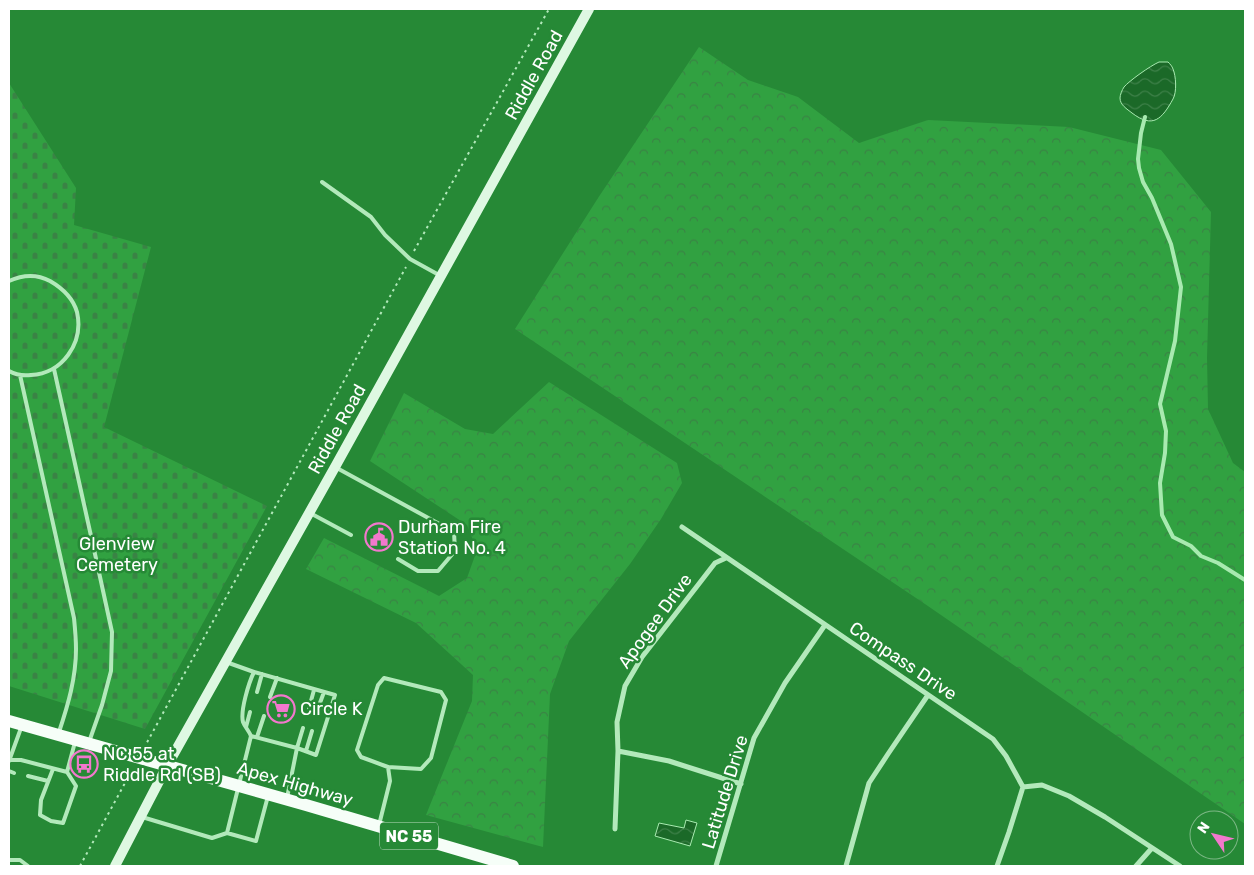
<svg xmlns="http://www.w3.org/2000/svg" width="1254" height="875" viewBox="0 0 1254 875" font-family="Rubik,sans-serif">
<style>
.forest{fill:url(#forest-crowns)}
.cemetery{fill:url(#cemetery-stones)}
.water{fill:url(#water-waves);stroke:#a8eab0}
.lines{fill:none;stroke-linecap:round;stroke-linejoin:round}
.stream{stroke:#a8eab0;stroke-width:4}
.path{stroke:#b3e9bb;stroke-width:2;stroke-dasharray:2.5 4;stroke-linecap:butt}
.service{stroke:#b3e9bb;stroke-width:4}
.minor{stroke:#b3e9bb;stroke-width:5}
.secondary{stroke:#def8e2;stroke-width:10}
.primary{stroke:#f6fef8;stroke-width:12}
.labels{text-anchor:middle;stroke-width:5;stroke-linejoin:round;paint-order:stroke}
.shield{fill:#268936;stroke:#bedcc3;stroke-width:1}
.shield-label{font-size:16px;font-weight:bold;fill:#fff}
.street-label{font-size:18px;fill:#fff;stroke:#268936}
.poi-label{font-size:18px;fill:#fff;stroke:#268936;text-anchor:start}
.park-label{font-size:18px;fill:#fff;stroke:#268936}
</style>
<defs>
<pattern id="forest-crowns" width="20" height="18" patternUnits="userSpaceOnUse" patternTransform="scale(1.25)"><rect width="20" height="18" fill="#31a141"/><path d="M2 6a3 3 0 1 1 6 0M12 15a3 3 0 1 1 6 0" fill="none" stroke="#3a8345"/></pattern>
<pattern id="cemetery-stones" width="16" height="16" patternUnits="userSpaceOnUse" patternTransform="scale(1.25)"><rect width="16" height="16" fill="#31a141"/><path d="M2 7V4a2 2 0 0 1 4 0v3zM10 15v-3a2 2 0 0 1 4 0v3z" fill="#3a8345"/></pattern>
<pattern id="water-waves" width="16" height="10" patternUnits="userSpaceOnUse" patternTransform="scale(1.25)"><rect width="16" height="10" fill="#1b6928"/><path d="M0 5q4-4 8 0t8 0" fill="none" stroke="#3d8048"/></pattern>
</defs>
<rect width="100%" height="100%" fill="#268936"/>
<path class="forest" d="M699,47l49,33 50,17 61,46 69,-23 141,7 92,23 50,62 -4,146 1,51 25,54 12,9v352l-320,-220 -410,-275 83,-131z
M549,382l128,81 5,20 -21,36 -31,45 -61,77 -19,53 -7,153 -117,-32 46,-114 1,-26 -57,-52 -110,-54 18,-31 115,58 28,-18 10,-28 -10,-25 -97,-64 34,-68 61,36 28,5z"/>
<path class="cemetery" d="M9,83l67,105 -2,37 77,22 -47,180 163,79 -122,223 -136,-43z"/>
<path class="water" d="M1159,62h9c2,2 4,4 5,7 3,7 4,23 0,30 -11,20 -20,30 -41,14 -5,-4 -12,-8 -12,-15 0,-3 2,-8 4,-11 5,-6 26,-21 35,-25z
M686,820l11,3 -7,23 -35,-10 4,-13 25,5z"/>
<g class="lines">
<path class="stream" d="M1145,117l-4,16 -3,26 1,9 4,14 9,16 19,46 10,43 -6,54 -15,63 6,27 -1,22 -5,30 2,32 11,22 18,9 10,10 17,7 27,17"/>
<path class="path" d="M414,251l135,-242
M144,748l262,-481
M80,866l52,-96"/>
<path class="service" d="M322,182l49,35 14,18 25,24 29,16
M9,281c13,-6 28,-7 41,0 12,7 23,17 27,31 7,31 -15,62 -46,63 -8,1 -15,0 -22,-4
M54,369l41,185 17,78 -1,39 -9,34 -13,37
M20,375l54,243c1,10 2,21 2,31 0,29 -8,56 -17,83
M335,467l119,65 1,19 -17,20h-20l-20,-12
M310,513l41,22
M226,662l28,10c-5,10 -14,39 -11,50 2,5 6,9 8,14
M254,672l81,23 -19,60 -19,-7 6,-20
M257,692l5,-18
M270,697l7,-19
M309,708l5,-18
M317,711l7,-19
M246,727l4,-15
M257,737l7,-21
M306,751l6,-20
M9,760h12l46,12 8,-30
M9,761l12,-33
M53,769l-12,31 -1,15 11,6 12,2 13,-37 -9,-14
M9,771l5,2
M28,776l20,5
M268,796l-12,45 -29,-8 24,-97 46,12 -10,50
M142,817l70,21 15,-5
M379,825l11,-44 -2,-14 -27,-10 -4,-7 21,-65 6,-7 57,14 5,8 -15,58 -10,11 -33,-2
M9,860h11l8,6"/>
<path class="minor" d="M682,527l311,212 13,17 17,31 -14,45 -12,34
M618,751l51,10 72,23
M1023,787l19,-2 27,11 36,21 75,49
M615,829l3,-78 -1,-29 8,-36 17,-29 56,-72 17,-22 11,-5
M716,866l38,-128 31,-55 40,-58
M846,866l23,-83 19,-29 40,-59
M1136,866l16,-18"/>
<path class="secondary" d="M115,866l52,-100 168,-299 254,-458"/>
<path class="primary" d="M9,721l297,84 207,61"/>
</g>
<defs>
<g id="civic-ring" transform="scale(1.4375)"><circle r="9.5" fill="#268936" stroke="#f278cd" stroke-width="1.5"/><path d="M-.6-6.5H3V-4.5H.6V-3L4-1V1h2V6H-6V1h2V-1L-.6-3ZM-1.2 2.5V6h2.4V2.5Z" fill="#f278cd"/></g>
<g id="supermarket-ring" transform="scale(1.4375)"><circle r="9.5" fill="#268936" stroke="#f278cd" stroke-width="1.5"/><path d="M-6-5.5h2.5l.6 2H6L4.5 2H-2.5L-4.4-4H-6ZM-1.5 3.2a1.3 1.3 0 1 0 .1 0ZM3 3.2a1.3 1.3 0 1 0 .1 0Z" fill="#f278cd"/></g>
<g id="bus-ring" transform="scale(1.4375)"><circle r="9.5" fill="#268936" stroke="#f278cd" stroke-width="1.5"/><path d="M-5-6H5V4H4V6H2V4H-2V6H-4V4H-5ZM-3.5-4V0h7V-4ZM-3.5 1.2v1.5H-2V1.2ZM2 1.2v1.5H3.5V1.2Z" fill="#f278cd"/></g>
</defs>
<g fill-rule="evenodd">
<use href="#civic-ring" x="379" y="537"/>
<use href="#supermarket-ring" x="281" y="709"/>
<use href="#bus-ring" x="84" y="764"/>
</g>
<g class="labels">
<rect class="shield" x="380" y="822.5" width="58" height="27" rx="4"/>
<g class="shield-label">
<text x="409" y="842">NC 55</text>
</g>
<g class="street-label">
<text transform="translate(534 75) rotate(-61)" y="6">Riddle Road</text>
<text transform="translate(337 429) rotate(-61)" y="6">Riddle Road</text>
<text transform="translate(655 621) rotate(-54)" y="6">Apogee Drive</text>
<text transform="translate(903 661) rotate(34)" y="6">Compass Drive</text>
<text transform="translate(295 784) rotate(16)" y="6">Apex Highway</text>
<text transform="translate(725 792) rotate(-73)" y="6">Latitude Drive</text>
</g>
<g class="poi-label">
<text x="398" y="533">Durham Fire<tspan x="398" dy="21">Station No. 4</tspan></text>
<text x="300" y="715">Circle K</text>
<text x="103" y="760">NC 55 at<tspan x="103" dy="21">Riddle Rd (SB)</tspan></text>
</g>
<g class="park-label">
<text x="117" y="550">Glenview<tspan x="117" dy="21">Cemetery</tspan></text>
</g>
</g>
<rect width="1254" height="875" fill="none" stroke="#ffffff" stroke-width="20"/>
<g transform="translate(1214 835) rotate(305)"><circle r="24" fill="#268936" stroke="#7db886"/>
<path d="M0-4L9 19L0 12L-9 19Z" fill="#f278cd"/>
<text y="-8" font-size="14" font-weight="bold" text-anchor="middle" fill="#ffffff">N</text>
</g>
</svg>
